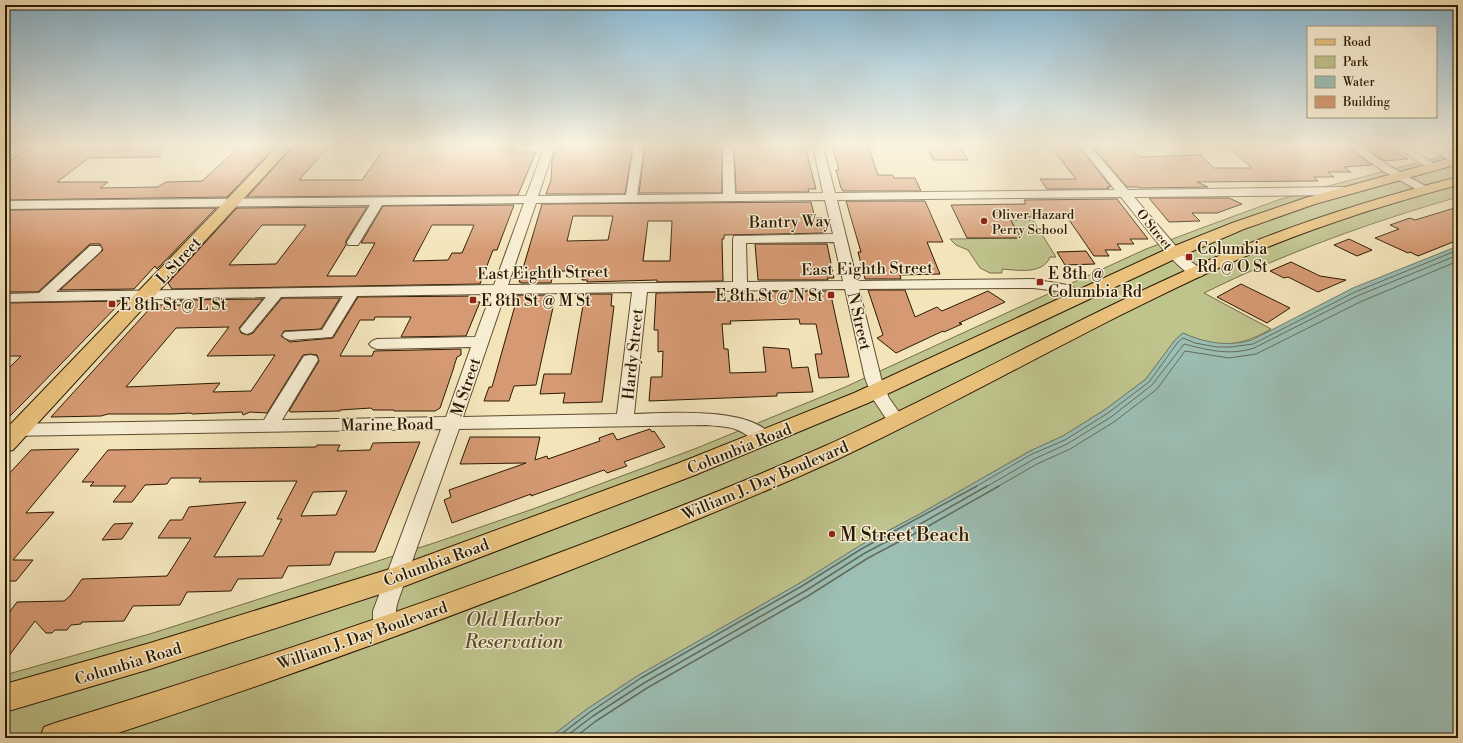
<svg xmlns="http://www.w3.org/2000/svg" width="1463" height="743" viewBox="0 0 1463 743" font-family="'Libre Bodoni',serif">
<style>
.green{fill:#bfc38c;stroke:#756e47}
.water{fill:#9cbeb4;stroke:#6f7c6d}
.lines{fill:none;stroke-linecap:round;stroke-linejoin:round}
.shore-far1{stroke:#646c5b;stroke-width:1}
.shore{stroke:#646c5b;stroke-width:1.5}
.building{fill:#d59a73;stroke:#2b1a02;fill-rule:evenodd}
.minor-casing{stroke:#5d4c30;stroke-width:2}
.major-casing{stroke:#2b1a02;stroke-width:2}
.minor{fill:#f7edd2;fill-rule:evenodd}
.major{fill:#eac27d;fill-rule:evenodd}
.poi-dot{fill:#8f2418;stroke:#f7edd2;stroke-width:1.5}
.labels{text-anchor:middle;stroke-width:3;stroke-linejoin:round;paint-order:stroke}
.far-poi-label{font-size:13px;fill:#2b1a02;stroke:#f7edd2;text-anchor:start}
.far-street-label{font-size:13px;fill:#2b1a02;stroke:#f7edd2}
.street-label{font-size:16px;fill:#2b1a02;stroke:#f7edd2}
.poi-label{font-size:16px;fill:#2b1a02;stroke:#f7edd2;text-anchor:start}
.near-poi-label{font-size:19px;fill:#2b1a02;stroke:#f7edd2;text-anchor:start}
.near-park-label{font-size:19px;font-style:italic;fill:#574d2b;stroke:#f7edd2}
</style>
<rect width="100%" height="100%" fill="#f3e4ba"/>
<filter id="stains"><feTurbulence type="fractalNoise" baseFrequency=".005" numOctaves="4"/><feColorMatrix values="0 0 0 0 .2 0 0 0 0 .09 0 0 0 0 .02 0 0 0 .5 -.17"/></filter>
<radialGradient id="worn" r=".72"><stop offset=".6" stop-color="#630" stop-opacity="0"/><stop offset="1" stop-color="#630" stop-opacity=".3"/></radialGradient>
<path class="green" d="M1458,152v45c-87,25 -173,56 -254,96l67,36c-32,19 -55,19 -88,4l-8,7 -29,39 -40,30 -43,27 -33,15 -112,64 -57,30 -61,38 -161,92 -52,34 -38,29h-544v-63l148,-42 284,-91 96,-33 164,-61 146,-60 303,-139 61,-23 71,-26 35,-10z
M1011,220h22l23,37h-6c-7,18 -33,13 -48,12v4h-12l-10,-5 -12,-18 -12,-5 -6,-6 71,-1z"/>
<path class="water" d="M1458,246v492h-909l38,-29 52,-34 161,-92 61,-38 57,-30 112,-64 33,-15 43,-27 40,-30 29,-39 8,-7c22,10 45,14 69,7l101,-52z"/>
<g class="lines">
<path class="shore-far1" d="M975,487l57,-33 33,-14 43,-27 41,-31 29,-40 5,-4 12,5 22,4h14l22,-3 102,-52 103,-42
M986,487l48,-28 33,-15 44,-27 41,-32 32,-41c24,6 45,12 70,4l103,-52 101,-41
M997,487l40,-23 33,-15 44,-27 43,-33 28,-38 44,7 27,-4 104,-52 98,-41"/>
<path class="shore" d="M556,738l34,-26 51,-34 161,-92 61,-38 114,-62
M564,738l29,-22 51,-33 161,-92 60,-38 57,-30 65,-37
M574,738l22,-17 51,-33 161,-92 60,-38 57,-30 74,-42"/>
</g>
<path class="building" d="M32,146h128v11l-71,1 -32,24h51l-8,6 58,-1 8,-5 36,-1 38,-35h36l-49,51 -222,3v-36z
M294,146h35l-30,34h63l24,-34h128l-2,6h24l-18,43 -271,2z
M561,146h72l-8,48h-79l5,-14 1,-19 3,-9h4z
M645,146h77v47h-83z
M734,146h71l11,43h-8l1,3h-73z
M832,146h36l10,29h15l1,3h21l6,13h-78l-2,-3 -5,-18h3z
M926,146h33l9,14h-35z
M1050,146h29l32,41h-4l2,2h-62l-7,-10h36z
M1092,146h36l11,11 62,-2 13,13h38l-25,-22h120l25,19 -28,2 7,5h-23l6,5h-20l4,4 -121,1 11,5 -68,1 -2,-1h-11z
M1362,146h26l20,13 -23,2z
M1149,198h80l13,6 -25,9h-25l8,8 -31,1z
M1117,199l31,40h-18l4,5h-17l4,6h-16l4,6h-15l-27,-39h-58l11,21h-53l-16,-33 75,-1 -2,-4z
M846,201h79l18,41h-16l13,32 -40,1 1,4h-36l-7,-27h3z
M811,202l4,16h7l3,15 -101,2v4h-2l1,42 -66,1v-2l-70,2v-2h-5l2,-9h-30l-3,12h-30v-1h-2l23,-78zM573,216h40l-5,24 -41,1zM648,221h24l-2,40h-27z
M514,205l-17,45h-4l-13,34 -308,5 -4,-6 69,-75 130,-1 -21,34v4l-19,31h29l19,-33h-14l22,-37zM262,225h44l-30,39 -47,1zM432,225h42l-12,28h-10l-4,7 -35,1z
M1458,207v33l-40,16 -8,-4 -2,1 -33,-15 24,-9 -9,-4 20,-7 5,2z
M216,208l-59,61 -2,-3 -21,23 -74,1 43,-40 -3,-6h-10l-52,48h-33v-82z
M1349,239l23,11 -15,6 -23,-11z
M755,244h72l7,34h-7l1,2h-70z
M1086,251l9,13 -30,1 -8,-13z
M1291,262l29,14 26,4 -28,12 -30,-15 -4,1 -14,-7z
M1241,284l49,24 -23,15 -50,-26z
M868,290h37l10,27 22,-10 5,4 46,-20 17,11 -46,21 3,1 -18,8 -1,-1 -47,22 -19,-15 6,-3z
M830,291l19,86 -30,1 -4,-24h7l-6,-30h-16l-1,-5 -69,2 1,3h-9l2,25h4l2,24 36,-1 -3,-25 26,2 3,19 16,-1 5,25 -36,1v3l-128,5 2,-24h11l1,-26 -5,1v-22h-4l2,-37 68,-1v9l36,-1 -1,-8z
M585,294h27l-1,12h3l-12,96 -39,1 2,-10 -25,1 4,-20h27z
M518,295h30l-3,9 9,-1 -18,82 -22,1 -5,15h-25l5,-14h3z
M475,296l-2,6h7l-14,34 -65,1 10,-20h-36l-1,3h-14l-20,36h32l2,-5 87,-2v6l-4,2 -3,9v1l-14,41 -5,3h-41v-1h-21l-2,-2 -31,2v1l-49,1 -2,-1 30,-50 -2,-6 -7,-1 -7,1 -36,58 -17,-1 -7,3 -1,-3 -50,2 -1,-1 -19,1h-64l-7,2 -50,1 102,-112h30l-3,-5 83,-1 -24,29 2,5 7,2 5,-2 29,-35h58l-19,31 -37,2 -3,5 9,6 43,-4 25,-41zM229,327l-22,29 68,-1 -24,36 -38,1 7,-9 -94,4 50,-59z
M122,301l-96,99 -21,21v-49l16,-16h-16v-53z
M650,429l2,3 2,-1 11,16 -41,15 3,4 -20,7 -3,-3 -73,26v-2l-79,29 -8,-23 7,-3 -2,-7 77,-27 -66,1 10,-27h70l-5,23 12,-4 1,3 52,-18 -1,-3 14,-5 4,7z
M420,442l-45,110h-40l-5,13 -42,1 -6,12 -44,1 -7,12 -44,1 -7,13 -47,1 -9,15 -42,1 -1,2 -10,1 -4,5h-12l-3,3h-6l-11,-12 -30,40v-43l12,-16 47,-1 6,-5 12,-17 85,-3 24,-38h-33l12,-18h12l7,-13 57,-5 -32,55 49,-1 19,-37h-5l20,-38 -98,1 2,-4h-30l-4,6 -22,1 -13,17h-19l13,-16h-36l4,-4h-12l26,-32 208,-3 1,-2h23l-3,6 33,-1 3,-7zM347,491l-11,24 -35,1 12,-24z
M79,449l-53,64 28,-1 -41,48h20l-17,21h-11v-103l26,-28z
M133,523l-11,16 -20,1 12,-16z"/>
<g class="lines">
<g class="minor-casing">
<path id="minor" d="M12,146h12l-15,11 -4,1v-8z
M545,146h10l-17,50 88,-1 8,-49h10l-7,49 86,-1v-48h10l2,48 88,-1 -10,-47h10l12,47 280,-3 -35,-44h10l38,44 215,-3 4,2 2,2 -2,2 -4,2 -209,2 51,60 17,13 2,3 -2,3c-3,1 -6,1 -9,0 -20,-9 -57,-61 -72,-79l-284,3 20,81 176,-2 34,6 17,7 2,3 -2,3 -5,1 -21,-8 -25,-3 -174,1 22,89 8,20 17,24 -3,4 -6,2 -6,-2 -18,-27 -8,-21 -20,-89 -198,3 -13,122c33,-1 120,-8 139,24l-3,4c-14,4 -22,-9 -35,-13 -9,-3 -19,-3 -29,-4l-247,4 -61,172c-4,11 -1,23 -6,34l-8,3 -8,-3 -3,-7v-17l68,-182 -436,7v-12l259,-4 40,-64 6,-1 6,1 2,4 -36,60 164,-3 25,-70 -94,2 -5,-2 -3,-3 3,-3 5,-2 98,-2 16,-43 -134,2 -25,41 -42,3 -5,-2 -3,-3 3,-3 37,-2 21,-34 -62,1 -29,35 -5,2 -5,-2 -2,-3 26,-32 -261,5v-8l34,-1 51,-47h10l2,3 -2,3 -44,40 438,-7 30,-82 -142,2 -24,40h-10l-1,-3 23,-37 -365,4v-8l521,-5zM825,200l8,34 -99,2 -1,3v43l-225,3 28,-82zM834,242l9,39 -96,1 -1,-39zM632,292l-15,122 -154,3 42,-123z
M1348,146h12l31,21 38,21 2,2 -2,2h-8l-38,-21z
M1394,146h12l32,20 -6,3 -4,-1z
M1427,146h12l19,11v6l-6,-1z"/>
</g>
<g class="major-casing">
<path id="major" d="M278,146h14l-279,304 -8,2v-22z
M1458,156v8l-143,40 -71,25 -65,28 -311,146 -173,72 -290,111 -255,83 -145,43v-28l145,-41 243,-75 286,-105 175,-70 313,-144 65,-26 73,-25z
M1458,177v8c-80,21 -159,47 -235,81 -131,59 -255,132 -385,193 -88,40 -179,76 -270,112 -149,58 -301,113 -453,163l-12,4h-63l4,-11 11,-4c174,-53 347,-111 517,-175 85,-32 170,-65 253,-102 131,-59 257,-131 389,-188 79,-34 161,-60 244,-81z"/>
</g>
<use href="#minor" class="minor"/>
<use href="#major" class="major"/>
</g>
<linearGradient id="sky" x2="0" y2="1"><stop stop-color="#89b8d3"/><stop offset="0.58" stop-color="#faf3e0"/><stop offset="1" stop-color="#faf3e0" stop-opacity="0"/></linearGradient>
<rect width="1463" height="250" fill="url(#sky)"/>
<g class="poi-dot">
<circle cx="984" cy="221" r="4"/>
<rect x="1185" y="253" width="8" height="8" rx="2"/>
<rect x="1036" y="278" width="8" height="8" rx="2"/>
<rect x="827" y="291" width="8" height="8" rx="2"/>
<rect x="469" y="296" width="8" height="8" rx="2"/>
<rect x="108" y="300" width="8" height="8" rx="2"/>
<circle cx="832" cy="534" r="4"/>
</g>
<g class="labels">
<g class="far-poi-label">
<text x="992" y="219">Oliver Hazard<tspan x="992" dy="15">Perry School</tspan></text>
</g>
<g class="far-street-label">
<text transform="translate(1155 229) rotate(51)" y="5">O Street</text>
</g>
<g class="street-label">
<text transform="translate(790 221) rotate(-1)" y="6">Bantry Way</text>
<text transform="translate(178 260) rotate(-47)" y="6">L Street</text>
<text transform="translate(867 268) rotate(-1)" y="6">East Eighth Street</text>
<text transform="translate(543 272) rotate(-1)" y="6">East Eighth Street</text>
<text transform="translate(860 321) rotate(77)" y="6">N Street</text>
<text transform="translate(632 354) rotate(-84)" y="6">Hardy Street</text>
<text transform="translate(465 387) rotate(-71)" y="6">M Street</text>
<text transform="translate(387 424) rotate(-1)" y="6">Marine Road</text>
<text transform="translate(739 448) rotate(-22)" y="6">Columbia Road</text>
<text transform="translate(765 480) rotate(-23)" y="6">William J. Day Boulevard</text>
<text transform="translate(436 562) rotate(-20)" y="6">Columbia Road</text>
<text transform="translate(362 635) rotate(-19)" y="6">William J. Day Boulevard</text>
<text transform="translate(128 663) rotate(-17)" y="6">Columbia Road</text>
</g>
<g class="poi-label">
<text x="1197" y="254">Columbia<tspan x="1197" dy="18">Rd @ O St</tspan></text>
<text x="1048" y="279">E 8th @<tspan x="1048" dy="18">Columbia Rd</tspan></text>
<text x="823" y="301" text-anchor="end">E 8th St @ N St</text>
<text x="481" y="306">E 8th St @ M St</text>
<text x="120" y="310">E 8th St @ L St</text>
</g>
<g class="near-poi-label">
<text x="840" y="541">M Street Beach</text>
</g>
<g class="near-park-label">
<text x="514" y="626">Old Harbor<tspan x="514" dy="22">Reservation</tspan></text>
</g>
</g>
<rect width="1463" height="743" fill="none" stroke="#f3e4ba" stroke-width="20"/>
<rect x="6" y="6" width="1451" height="731" fill="none" stroke="#2b1a02" stroke-width="2"/>
<rect x="10" y="10" width="1443" height="723" fill="none" stroke="#2b1a02"/>
<rect x="1307" y="26" width="130" height="92" fill="#f7edd2" stroke="#a5997f"/>
<rect x="1315" y="39" width="20" height="6" fill="#eac27d" stroke="#a5997f"/>
<text x="1343" y="46" font-size="12" fill="#2b1a02">Road</text>
<rect x="1315" y="56" width="20" height="12" fill="#bfc38c" stroke="#a5997f"/>
<text x="1343" y="66" font-size="12" fill="#2b1a02">Park</text>
<rect x="1315" y="76" width="20" height="12" fill="#9cbeb4" stroke="#a5997f"/>
<text x="1343" y="86" font-size="12" fill="#2b1a02">Water</text>
<rect x="1315" y="96" width="20" height="12" fill="#d59a73" stroke="#a5997f"/>
<text x="1343" y="106" font-size="12" fill="#2b1a02">Building</text>
<rect width="100%" height="100%" filter="url(#stains)"/>
<rect width="100%" height="100%" fill="url(#worn)"/>
</svg>
